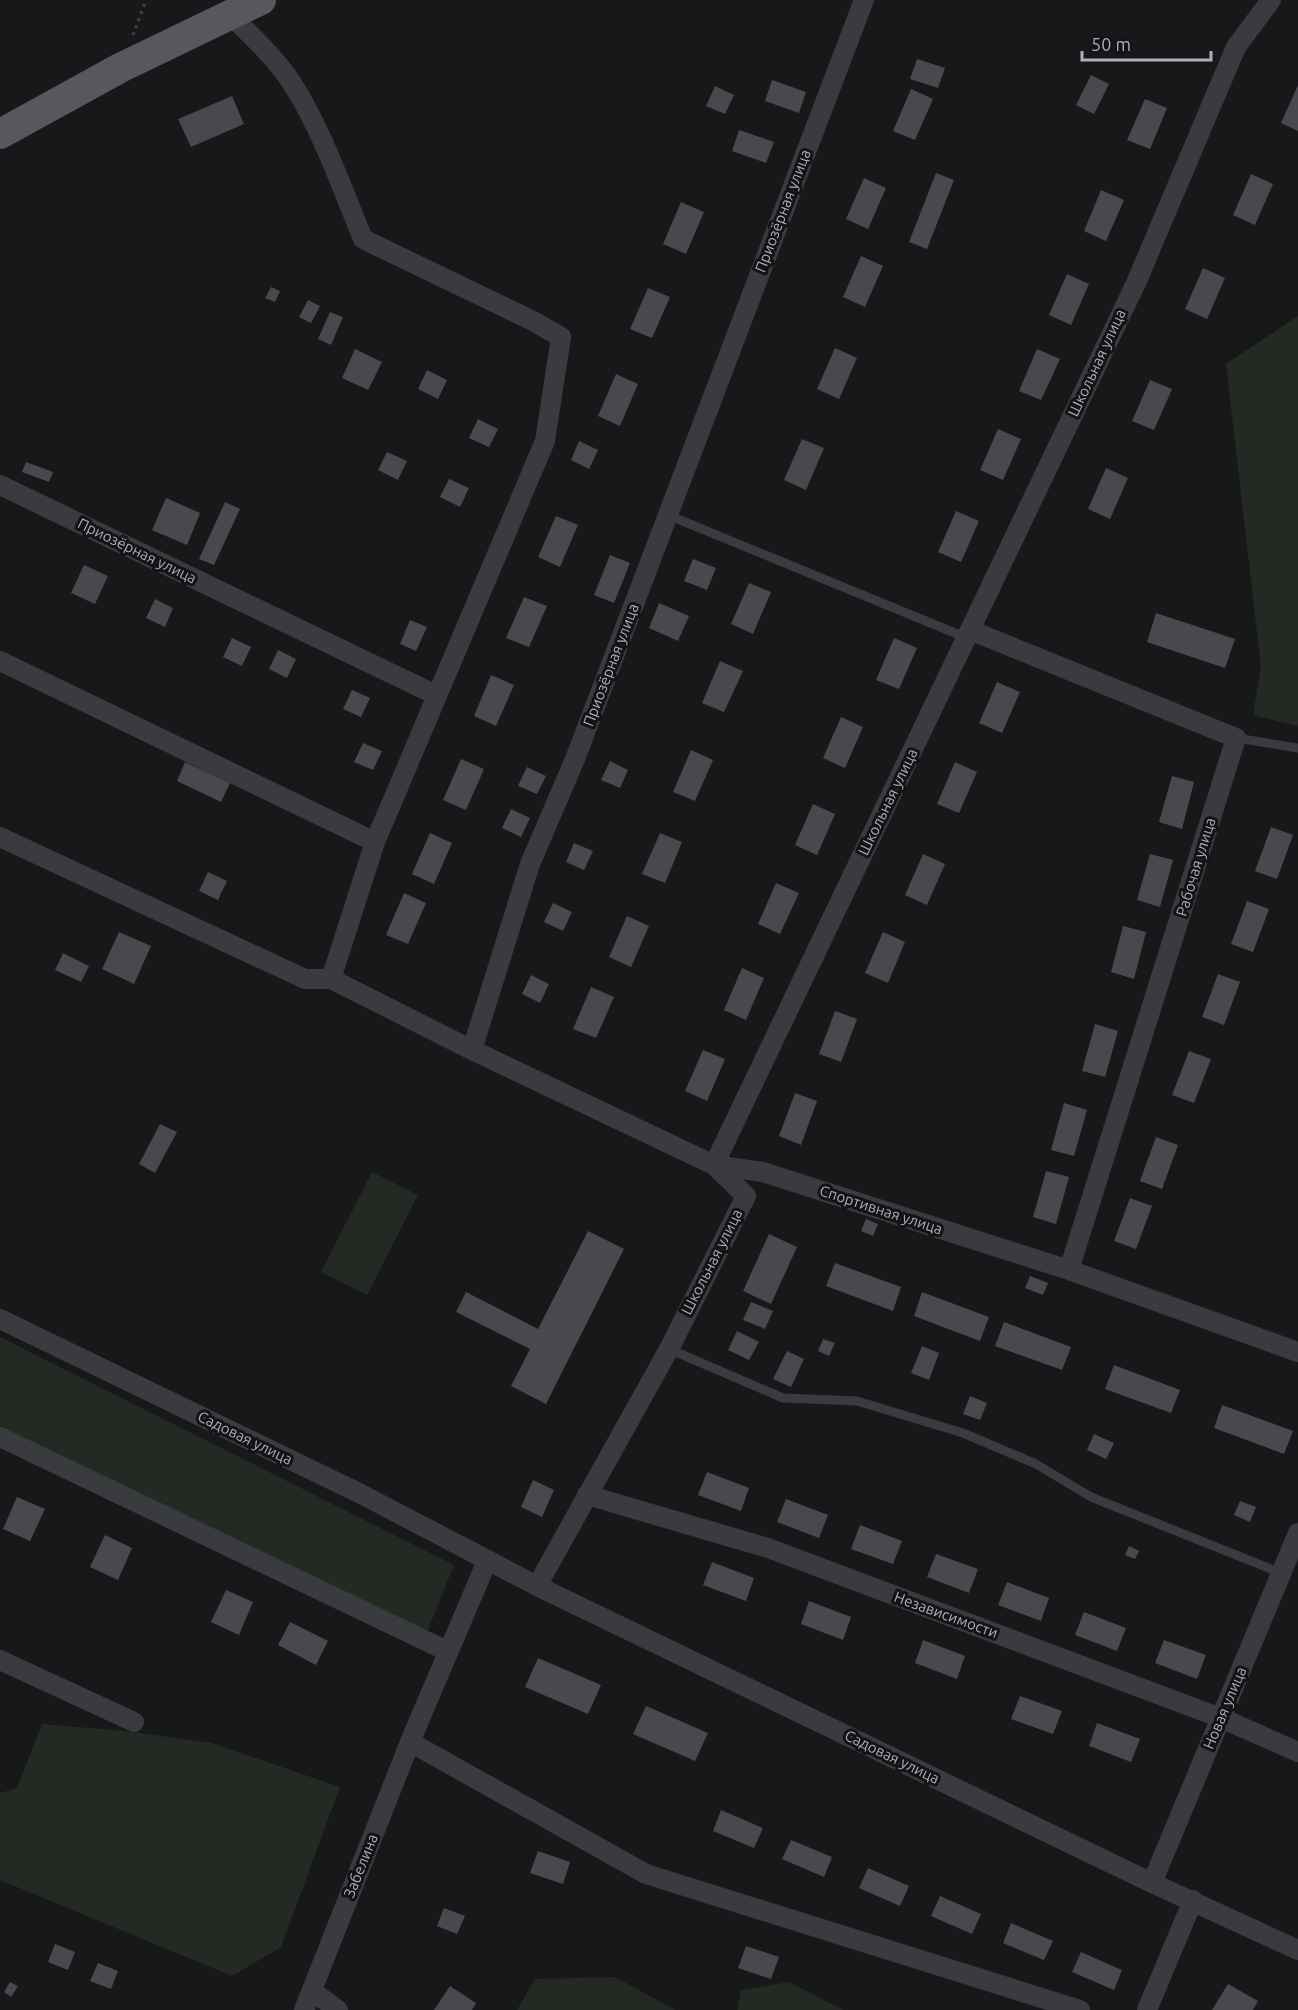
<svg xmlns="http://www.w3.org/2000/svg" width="1298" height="2010" viewBox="0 0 1298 2010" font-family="Ubuntu,sans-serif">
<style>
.green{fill:#232a23}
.building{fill:#47494c}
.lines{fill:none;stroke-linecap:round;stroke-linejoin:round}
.path{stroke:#404245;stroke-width:3;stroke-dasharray:3 4.5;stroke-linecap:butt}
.lane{stroke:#3a3b3f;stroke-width:9}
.street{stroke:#3a3b3f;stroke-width:20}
.primary{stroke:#56585d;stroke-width:30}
.labels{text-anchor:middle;stroke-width:6;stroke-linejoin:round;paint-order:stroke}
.street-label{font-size:15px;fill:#acb0b8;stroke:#131315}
</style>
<rect width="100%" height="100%" fill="#18181a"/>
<path class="green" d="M1298,316v410l-45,-11 8,-48 -35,-303z
M372,1172l46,23 -51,100 -46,-23z
M0,1337l454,228 -27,67 -427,-206z
M42,1724l83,7 87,12 128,44 -59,160 -49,29 -232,-96v-87l17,-5z
M615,1977l60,33h-158l18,-31z
M789,1982l54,28h-106l4,-20z"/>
<path class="building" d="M917,59l28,9 -7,20 -28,-9z
M1091,75l18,9 -15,30 -18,-9z
M772,80l34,12 -7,21 -34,-12z
M1298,85v46l-17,-8z
M715,86l19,9 -9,19 -19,-8z
M911,89l22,10 -18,41 -22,-9z
M232,96l12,28 -53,23 -13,-28z
M1145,99l22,9 -17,41 -23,-9z
M739,130l35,12 -8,21 -34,-12z
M936,173l18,7 -27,69 -18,-7z
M1251,174l22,10 -18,41 -22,-10z
M864,178l22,10 -18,41 -22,-10z
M1101,190l23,10 -18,41 -22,-10z
M681,202l23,10 -18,42 -23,-10z
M861,256l22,10 -18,41 -22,-10z
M1203,268l22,10 -18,41 -22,-10z
M1067,274l22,10 -18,41 -22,-10z
M271,287l9,4 -5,11 -10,-4z
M648,288l22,9 -18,41 -22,-9z
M308,300l12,6 -9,17 -12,-6z
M330,312l13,5 -12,28 -13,-6z
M835,348l22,10 -18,41 -22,-10z
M355,349l27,13 -14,28 -26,-12z
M1037,349l23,10 -19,41 -22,-9z
M427,370l20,10 -9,19 -20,-10z
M616,374l22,10 -18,42 -22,-10z
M1150,380l22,9 -18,41 -22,-9z
M478,419l20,10 -9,18 -20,-9z
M998,429l23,10 -18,41 -23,-10z
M802,439l22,9 -18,42 -22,-10z
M579,441l19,9 -9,19 -18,-9z
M387,452l20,9 -9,19 -20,-10z
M26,462l27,10 -4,10 -27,-10z
M1106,468l22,10 -18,41 -22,-10z
M449,479l20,9 -9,19 -20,-10z
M166,498l34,15 -13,32 -35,-15z
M225,502l15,7 -26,56 -15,-6z
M956,511l23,10 -18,41 -23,-10z
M556,516l22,9 -18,42 -22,-10z
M610,555l20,8 -16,40 -20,-8z
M693,559l23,9 -9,22 -23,-9z
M84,565l24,11 -13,28 -24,-11z
M749,583l22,9 -18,42 -22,-10z
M524,597l23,9 -18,41 -23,-9z
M155,599l18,9 -8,19 -19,-9z
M659,603l30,13 -11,25 -29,-13z
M1156,613l79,26 -10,29 -78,-26z
M410,620l17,7 -11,24 -16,-7z
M232,638l19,9 -9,19 -19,-9z
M894,638l23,10 -18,41 -23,-9z
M278,650l18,9 -9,19 -18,-9z
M720,661l23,10 -19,41 -22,-9z
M491,675l23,10 -18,41 -22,-10z
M997,682l23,10 -18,41 -23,-10z
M352,690l18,8 -9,19 -18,-8z
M841,717l22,10 -18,41 -22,-10z
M363,743l19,8 -9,19 -19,-8z
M691,750l22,10 -18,41 -22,-9z
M461,759l23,10 -18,41 -23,-10z
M610,761l18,9 -8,18 -19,-8z
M185,762l45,21 -9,19 -44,-21z
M955,762l22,10 -18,41 -22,-9z
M527,767l19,9 -9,18 -19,-8z
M1172,776l22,6 -12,47 -23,-7z
M813,804l22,10 -18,41 -22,-10z
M511,809l19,9 -9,19 -19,-9z
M1271,827l22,8 -16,44 -22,-8z
M430,833l22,10 -18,41 -22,-10z
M660,833l22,9 -17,41 -23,-9z
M574,843l19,8 -9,19 -18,-8z
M923,854l22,10 -18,41 -22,-10z
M1150,854l23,6 -13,47 -23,-7z
M208,872l19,9 -9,19 -19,-9z
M776,883l23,10 -19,41 -22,-10z
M404,893l22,10 -18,41 -22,-9z
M1247,901l22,8 -16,43 -22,-8z
M553,903l19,9 -9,19 -19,-9z
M627,916l22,10 -18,41 -22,-10z
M1123,926l23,6 -12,47 -23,-7z
M119,932l32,14 -17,38 -32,-15z
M883,932l22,10 -17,41 -23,-10z
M63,953l26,13 -8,16 -26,-12z
M742,968l22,10 -18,42 -22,-10z
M1218,974l22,8 -16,43 -22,-8z
M531,975l18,9 -9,19 -18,-9z
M591,987l23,10 -18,41 -23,-9z
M835,1011l22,8 -16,43 -22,-8z
M1095,1024l23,7 -13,46 -23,-6z
M703,1050l22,9 -18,42 -22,-10z
M1189,1051l22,8 -17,44 -22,-8z
M795,1093l22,8 -16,44 -22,-9z
M1064,1103l23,7 -13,46 -23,-6z
M160,1124l17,8 -22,41 -16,-9z
M1156,1137l22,8 -16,44 -22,-8z
M1046,1171l23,6 -13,47 -23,-7z
M1130,1198l22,8 -16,43 -22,-8z
M866,1219l12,5 -5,12 -12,-5z
M588,1231l36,18 -78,155 -35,-18 19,-37 -74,-37 10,-20 72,37z
M769,1234l28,13 -26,57 -28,-13z
M835,1263l66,24 -8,24 -67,-25z
M1030,1276l18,7 -5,12 -18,-7z
M922,1292l67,25 -9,24 -66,-25z
M751,1302l22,9 -8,18 -22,-9z
M1004,1322l67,25 -9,23 -67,-24z
M737,1331l22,11 -10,18 -21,-10z
M823,1339l12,4 -6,13 -11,-5z
M922,1346l17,7 -10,27 -18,-7z
M787,1351l17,8 -13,28 -18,-8z
M1114,1365l66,25 -9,23 -66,-24z
M970,1396l17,7 -7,17 -17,-6z
M1222,1405l71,26 -9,23 -70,-26z
M1094,1434l20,9 -8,16 -19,-9z
M707,1472l42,16 -8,23 -43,-16z
M533,1480l21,10 -12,27 -21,-10z
M17,1497l28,12 -15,32 -27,-12z
M786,1499l42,16 -9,23 -42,-16z
M1240,1501l16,6 -6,15 -16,-7z
M860,1525l42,16 -9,23 -42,-15z
M105,1535l27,13 -14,32 -28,-13z
M1129,1546l10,5 -4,8 -10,-4z
M936,1554l42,15 -9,24 -42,-16z
M712,1562l42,16 -8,23 -43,-16z
M1007,1582l42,16 -8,23 -43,-16z
M226,1590l27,12 -14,33 -28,-13z
M809,1601l42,16 -8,23 -42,-16z
M1084,1612l42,16 -9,23 -42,-16z
M290,1622l38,19 -12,24 -38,-20z
M923,1640l42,16 -8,23 -42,-16z
M1164,1640l42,15 -9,24 -42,-16z
M538,1658l63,27 -13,29 -63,-27z
M1020,1696l42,15 -9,23 -42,-15z
M646,1706l62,27 -13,28 -62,-27z
M1097,1723l43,16 -9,23 -42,-16z
M721,1810l42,18 -9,20 -41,-17z
M791,1840l41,17 -8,20 -42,-18z
M538,1851l32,11 -7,22 -33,-11z
M868,1868l41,18 -9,20 -41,-18z
M940,1896l41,18 -9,20 -41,-18z
M444,1908l21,8 -8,18 -20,-8z
M1011,1923l42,18 -9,19 -41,-17z
M55,1944l20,8 -7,18 -20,-8z
M746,1946l33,11 -8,22 -33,-11z
M1081,1952l41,18 -8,20 -42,-18z
M98,1963l20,8 -7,18 -21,-8z
M10,1982l8,4 -7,11 -7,-5z
M1228,1984l30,17 -5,9h-41z
M450,1986l26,17 -4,7h-38z"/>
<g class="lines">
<path class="path" d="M133,35l13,-35"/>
<path class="lane" d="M668,515l299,123
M1236,738l62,10
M669,1349l114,49 74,3 106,32 73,31 55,33 190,76"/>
<path class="street" d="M230,15c20,19 40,38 57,61 31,44 55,112 76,163l172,83 26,15 -16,104 -170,401 -44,137 141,71 242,115 49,7 306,98 229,82
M0,485l436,210
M970,630l266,108 -167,532
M0,661l375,181
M0,837l305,142h26
M472,1050l58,-186 45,-105 289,-759
M0,1319l361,175 176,92 615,297 146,67
M0,1437l447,214
M587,1495l181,53 453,170 77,34
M487,1561l-77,181 236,132 434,136
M537,1586l132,-237 77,-153 -32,-31 422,-882 100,-236 35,-47
M0,1660l134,62
M1152,1883l146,-350
M312,1991l26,19
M304,2010l106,-268
M1147,2010l46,-110"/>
<path class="primary" d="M0,134l120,-66 141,-68"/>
</g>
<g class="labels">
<g class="street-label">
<text transform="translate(783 211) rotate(-69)" y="5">Приозёрная улица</text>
<text transform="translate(1097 363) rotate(-65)" y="5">Школьная улица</text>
<text transform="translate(137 551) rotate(26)" y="5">Приозёрная улица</text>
<text transform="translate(611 665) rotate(-69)" y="5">Приозёрная улица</text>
<text transform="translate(888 802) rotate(-64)" y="5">Школьная улица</text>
<text transform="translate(1196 867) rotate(-73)" y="5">Рабочая улица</text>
<text transform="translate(881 1210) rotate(18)" y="5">Спортивная улица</text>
<text transform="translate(712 1262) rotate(-63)" y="5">Школьная улица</text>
<text transform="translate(245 1438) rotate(26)" y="5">Садовая улица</text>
<text transform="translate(946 1615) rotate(20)" y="5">Независимости</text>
<text transform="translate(1225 1708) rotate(-67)" y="5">Новая улица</text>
<text transform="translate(892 1757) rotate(26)" y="5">Садовая улица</text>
<text transform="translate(361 1866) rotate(-68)" y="5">Забелина</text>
</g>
</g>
<path d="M1082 51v9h129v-9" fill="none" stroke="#acb0b8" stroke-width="3"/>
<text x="1091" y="51" font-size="18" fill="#acb0b8" stroke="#131315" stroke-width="4.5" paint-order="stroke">50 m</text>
</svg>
